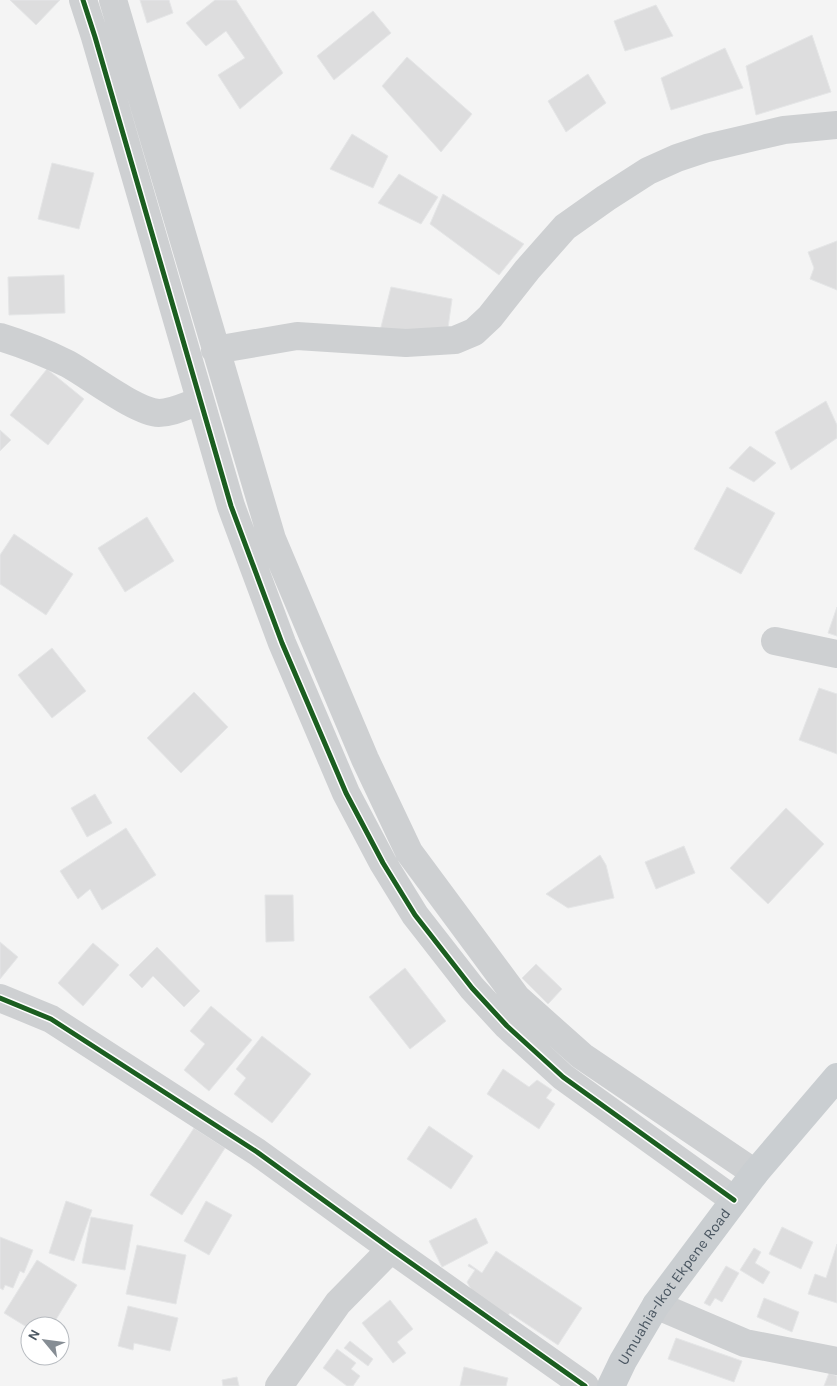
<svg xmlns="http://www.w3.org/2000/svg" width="837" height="1386" viewBox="0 0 837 1386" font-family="Karla,sans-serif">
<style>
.building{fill:#ddddde;stroke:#e5e6e7}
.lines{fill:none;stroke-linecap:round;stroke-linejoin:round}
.minor{stroke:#ced0d2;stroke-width:28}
.major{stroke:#caced1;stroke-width:28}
.cycleway-casing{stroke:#fff;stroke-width:8}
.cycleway{stroke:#1b5e20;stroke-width:5}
.labels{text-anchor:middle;stroke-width:4;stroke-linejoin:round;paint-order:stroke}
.street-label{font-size:15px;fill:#4a5661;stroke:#fff}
</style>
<rect width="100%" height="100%" fill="#f4f4f4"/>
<path class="building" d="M10,0h50l-24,25z
M140,0h29l4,13 -26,10z
M215,0h21l47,73 -43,36 -22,-34 27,-17 -19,-27 -20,15 -20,-23z
M656,5l17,31 -48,15 -11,-30z
M373,11l18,22 -57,47 -17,-24z
M812,35l19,57 -75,23 -10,-49z
M725,48l18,40 -72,22 -10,-32z
M407,57l65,57 -31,38 -59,-66z
M588,74l18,29 -40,29 -18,-31z
M352,134l36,22 -15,32 -43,-19z
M52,163l42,10 -15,56 -41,-10z
M399,174l39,23 -17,27 -43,-21z
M443,194l81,50 -25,31 -69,-51z
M837,241v49l-27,-11 4,-11 -6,-16z
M64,275l1,38 -56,2 -1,-38z
M391,287l61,12 -5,36 -67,-4z
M47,369l37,30 -36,46 -38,-30z
M826,401l11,24v13l-46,32 -16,-38z
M0,430l11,10 -11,11z
M750,446l26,17 -22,19 -25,-14z
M727,487l48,26 -34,61 -47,-25z
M147,517l27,44 -49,31 -27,-44z
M14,534l59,40 -27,41 -46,-31v-29z
M837,607v29l-9,-3z
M52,648l34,43 -34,27 -34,-43z
M819,688l18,6v60l-38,-14z
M194,692l34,35 -47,46 -34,-35z
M95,794l17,29 -25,14 -16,-29z
M786,808l38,36 -56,60 -38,-36z
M126,828l30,47 -54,35 -12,-21 -12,10 -18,-28z
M684,846l11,27 -39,16 -11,-27z
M600,855l6,10 8,33 -46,10 -22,-14z
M265,895h28l1,46 -28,1z
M0,942l18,15 -18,22z
M93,943l26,22 -36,41 -25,-23z
M157,947l43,44 -16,16 -31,-31 -11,12 -13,-13z
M536,964l26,25 -14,15 -26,-26z
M405,968l41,53 -36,28 -41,-52z
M211,1006l41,34 -43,51 -25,-21 21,-26 -15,-13z
M262,1036l49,38 -39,49 -38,-29 12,-16 -10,-9z
M503,1069l26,18 8,-7 15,10 -6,8 9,6 -16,25 -52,-35z
M429,1126l44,30 -22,33 -44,-30z
M194,1128l31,20 -43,67 -32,-20z
M66,1201l26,9 -18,51 -25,-8z
M206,1201l26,14 -23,40 -25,-14z
M91,1217l42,8 -8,45 -43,-7z
M476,1218l12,25 -46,24 -13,-26z
M782,1227l31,15 -12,27 -32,-15z
M0,1237l33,13 -9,23 -4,-2 -7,17 -8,-3 -2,5 -3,-2z
M837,1244v59l-29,-9 7,-20 11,4z
M137,1245l49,10 -10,49 -50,-10z
M754,1248l7,4 -6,11 15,9 -7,12 -23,-14z
M496,1251l86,57 -24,37 -48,-32 -6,8 -24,-16 -13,-23 8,-12 -7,-4 1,-2 13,9z
M37,1260l40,25 -25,41h-22v3l-26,-16z
M726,1266l13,7 -17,29 -7,-4 -5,8 -6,-3z
M764,1298l35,14 -7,20 -35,-15z
M390,1300l23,29 -16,13 9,11 -13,10 -31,-40z
M128,1306l50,12 -8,33 -36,-8 -1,7 -15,-4z
M676,1338l66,23 -8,21 -66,-23z
M350,1341l23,18 -5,7 -24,-18z
M337,1349l19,14 -5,6 9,7 -7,10h-6l-24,-18z
M464,1367l44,11 -2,8h-46z
M829,1373l8,3v10h-13z
M237,1377l2,9h-16l-1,-6z"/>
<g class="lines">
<path class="minor" d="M83,0l12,37 136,469 51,137 64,150 37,70 32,52 57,73 35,38 56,51 171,123
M113,0l159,539 93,220 44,93 108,146 65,58 173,117
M0,337c23,7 46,16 68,27 22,12 68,48 91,49 14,0 28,-8 41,-12
M215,350l82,-14 109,7 49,-3 19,-8 16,-15 37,-47 38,-43 41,-29 42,-27 29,-13 30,-10 77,-18 53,-5
M775,641l62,13
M0,998l51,21 206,133 134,97 194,137
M656,1305l89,38 92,18
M279,1386l59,-83 53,-54"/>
<path class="major" id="s1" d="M611,1386l12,-25 33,-56 99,-132 82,-96"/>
<g class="cycleway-casing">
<path id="cycleway" d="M83,0l12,37 136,469 51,137 64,150 37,70 32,52 57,73 35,38 56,51 171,123
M0,998l51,21 206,133 134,97 194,137"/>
</g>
<use href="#cycleway" class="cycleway"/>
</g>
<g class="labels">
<g class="street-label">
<text dy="5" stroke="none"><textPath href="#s1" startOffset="118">Umuahia-Ikot Ekpene Road</textPath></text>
</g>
</g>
<g transform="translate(45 1341) rotate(299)"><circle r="24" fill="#ffffff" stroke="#b7bbc0"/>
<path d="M0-4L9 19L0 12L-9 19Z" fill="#868d94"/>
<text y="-8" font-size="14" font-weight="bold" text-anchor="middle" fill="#4a5661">N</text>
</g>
</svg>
